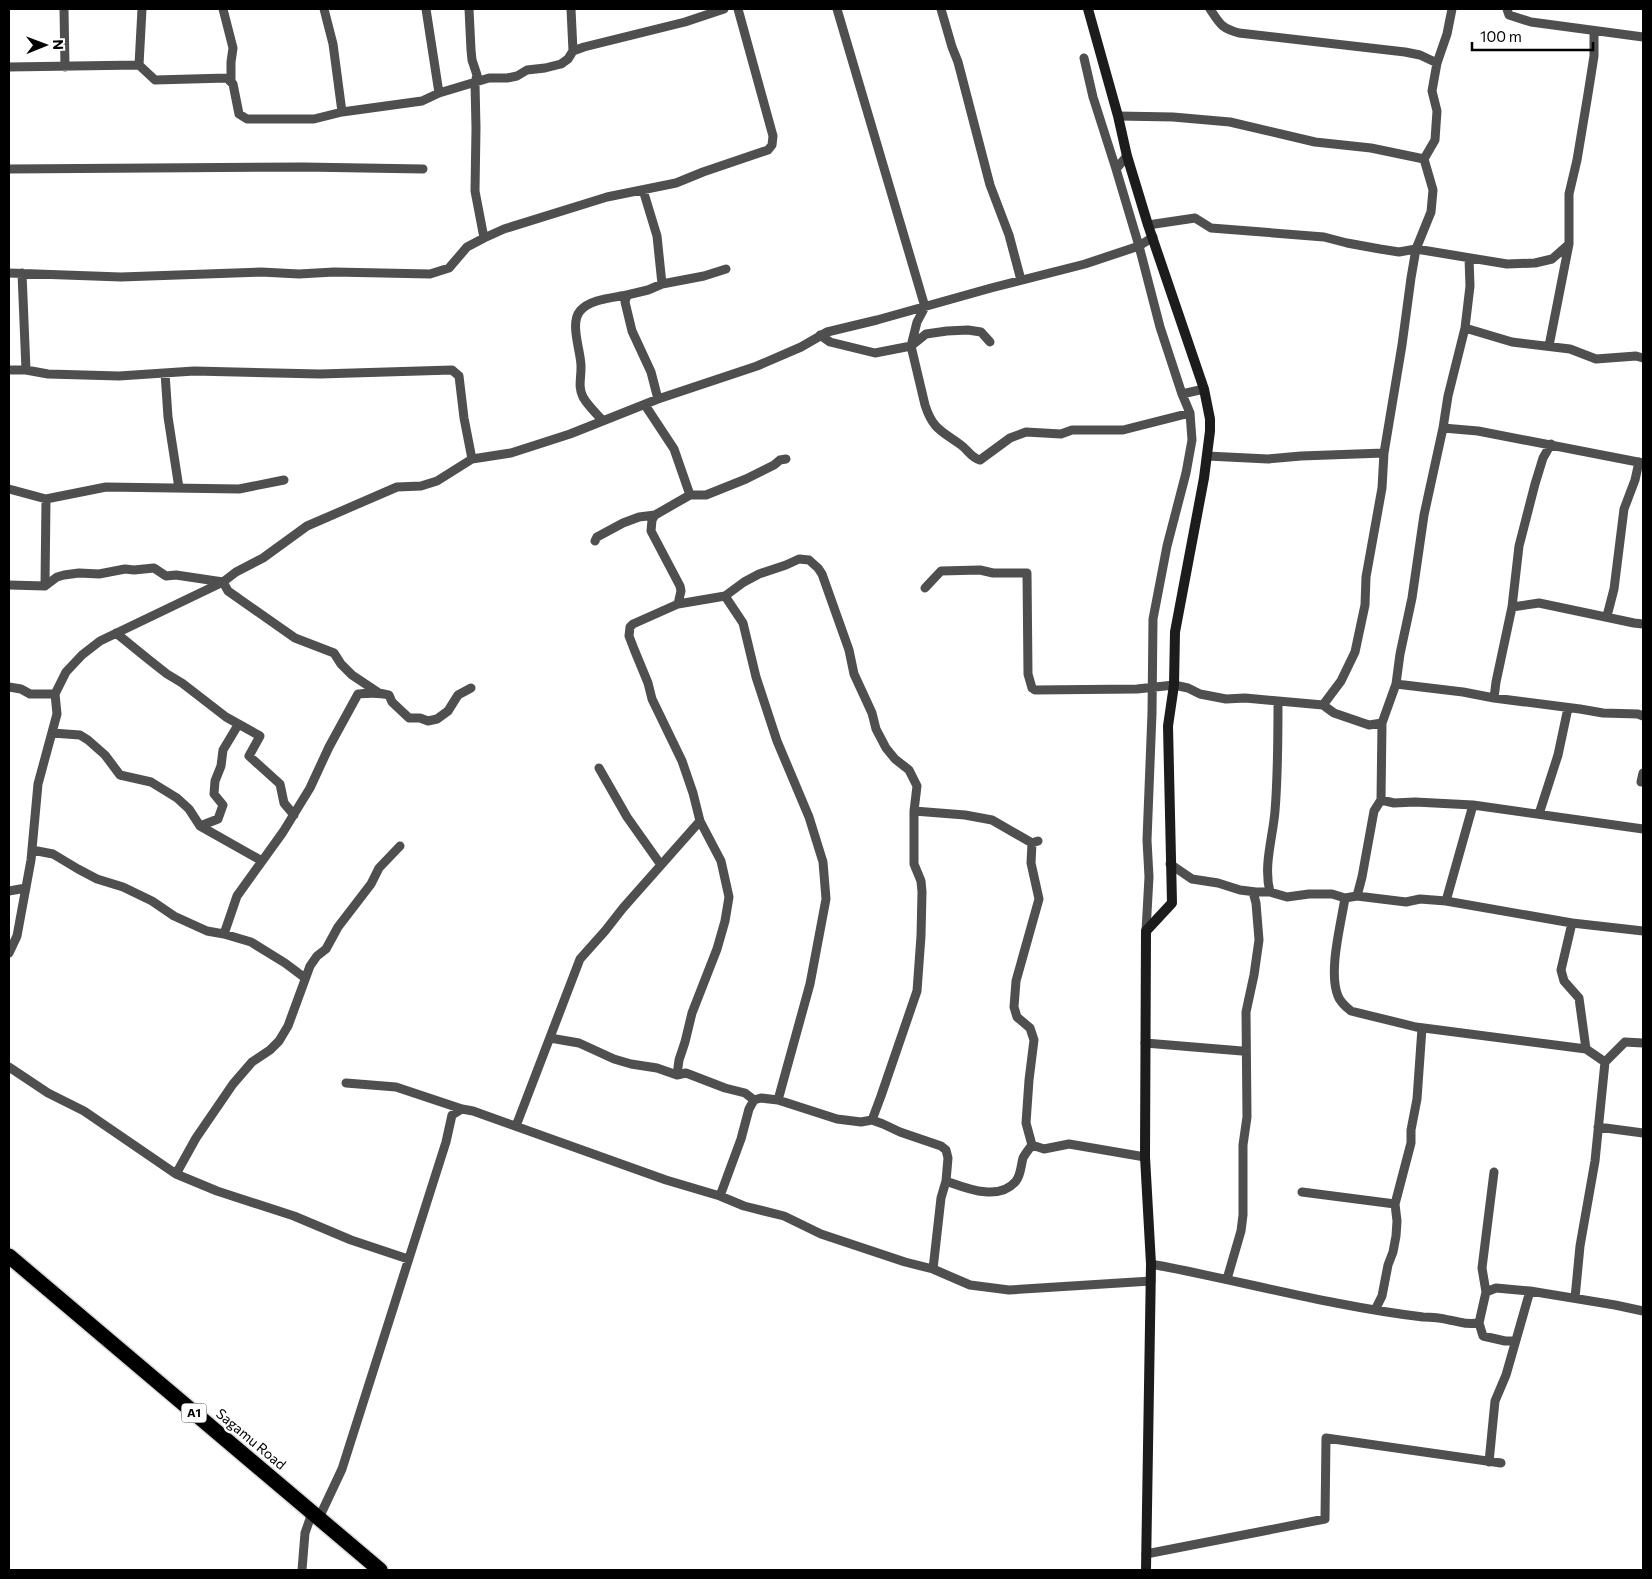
<svg xmlns="http://www.w3.org/2000/svg" width="1652" height="1579" viewBox="0 0 1652 1579" font-family="Commissioner,sans-serif">
<style>
.lines{fill:none;stroke-linecap:round;stroke-linejoin:round}
.highway-casing{stroke:#dbdbdb;stroke-width:18}
.street{stroke:#4f4f4f;stroke-width:9}
.secondary{stroke:#1c1c1c;stroke-width:10}
.highway{stroke:#000;stroke-width:15}
.labels{text-anchor:middle;stroke-width:5;stroke-linejoin:round;paint-order:stroke}
.shield{fill:#fff;stroke:#4c4c4c;stroke-width:1}
.shield-label{font-size:12px;font-weight:bold;fill:#000}
.street-label{font-size:14px;fill:#000;stroke:#fff}
</style>
<rect width="100%" height="100%" fill="#fff"/>
<g class="lines">
<g class="highway-casing">
<path id="highway" d="M9,1256l371,314"/>
</g>
<path class="street" d="M64,9l1,58
M223,9l10,39 -2,14v19
M324,9l9,35 9,68
M426,9l13,84
M469,9l2,41 1,10 5,15 -2,8 1,45 -1,63 9,47
M571,9l2,42
M837,9l88,298 -8,15 -6,24 14,59c8,25 17,26 36,40 7,5 10,13 19,15l30,-22 16,-6 35,2 11,-4h51l67,-17 -8,-19
M941,9l11,38 6,15 32,123 19,50 12,45
M1210,9c10,15 11,19 29,24l166,19 15,3 17,8
M1507,9l2,6 22,7 112,15
M1084,58l9,39 23,72
M139,65l3,-56
M9,67l130,-2 16,15 72,-2 6,6 6,30 8,5h67l28,-7 80,-11 17,-8 50,-15h18l10,-2 10,-6 18,-2 16,-4 7,-5 5,-8 11,-4 101,-25 39,-13
M1118,116l55,1 57,5 85,20 56,6 53,11
M1127,156l-11,13 23,77 21,81 22,67 22,-5
M9,169l294,-2 120,2
M643,190l14,46 5,48
M1148,225l47,-7 16,10 113,9 23,6 33,6 19,3 17,-3 91,15 28,-1 17,-4 17,-15
M9,273l112,4 140,-5 38,2 35,-2 96,2 19,-6 18,-21 17,-9 20,-9 103,-32 69,-14 27,-11 65,-22 4,-5 1,-9 -35,-127
M22,273l4,97
M1465,328l47,14 58,7 26,10 40,-3 7,2
M820,335l10,7 45,11 36,-7 15,-12 21,-3 21,-1 13,2 9,10
M1549,346l20,-102v-50l8,-34 11,-66 6,-38v-25
M9,370h17l22,4 71,2 75,-5 126,3 132,-4 7,6 5,42 8,41
M165,373l3,44 11,71
M658,399l-7,-27 -19,-41 -7,-29 2,-7 21,-5 14,-6 42,-8 22,-7
M645,405l29,44 16,46
M603,421c-6,-7 -15,-15 -20,-24 -5,-10 -2,-18 -2,-29 1,-14 -12,-44 -1,-57 10,-12 32,-13 47,-16
M1443,428l35,3 165,32
M1207,456l61,3 33,-3 83,-3
M9,489l37,10 60,-12 133,2 45,-9
M655,515l-3,5 -1,11 29,55 1,5 -3,13
M595,541l2,-4 26,-14 16,-6 16,-2 35,-20h16l40,-16 28,-14 6,-5 6,-1
M9,585l36,1 1,-87
M45,586l12,-9 7,-2 15,-2 20,1 26,-5 9,1 20,-2 12,8 10,-1 47,7 5,9 67,47 39,15 7,11 11,11 27,18
M925,588l16,-17 39,-1 13,3h34l1,101 4,14 3,2 102,-1 37,-4 14,3 12,6 26,5 19,-1 78,7 11,8 35,12 13,-2 14,-39 67,8 31,6 86,11 23,4 35,1 5,2
M1512,607l27,-4 95,20 9,1
M1607,616l7,-27 10,-80 11,-29 4,-18
M116,633l32,26 19,15 15,9 44,34 34,19 -11,20 31,28 4,19 10,12
M1396,684l4,-30 12,-56 12,-83 19,-87 5,-32 17,-68 5,-42 -1,-28
M9,687l12,2 9,5h25
M1494,698l2,-16 16,-75 7,-61 16,-62 8,-26 8,-14
M1323,705l18,-24 14,-29 10,-47 1,-28 16,-89 2,-35 18,-108 9,-67 5,-29 15,-37 2,-22 -9,-31 11,-19 2,-29 -5,-20 5,-28 10,-29 5,-25
M52,733l28,2 8,5 17,15 15,20 31,7 26,16 12,11 11,17 62,35
M599,768l28,49 34,48
M1641,782l2,-9
M1381,800l1,-77
M914,811l51,4 27,5 40,23 6,-2
M1539,814l19,-59 10,-47
M200,826l18,-7 5,-14 -9,-11 1,-13 6,-15 2,-16 15,-25
M1032,843l-1,20 8,36 -23,82 -2,26 3,10 13,11 4,12 -5,40 -3,43 6,22 12,4 25,-5 76,13
M32,850l21,4 25,15 19,10 26,8 29,14 22,15 33,15 17,3 27,8 34,21 20,15
M1170,864l22,15 26,4 22,7 16,2h14l17,5 22,-3h23l13,4 12,-2 49,6 14,-3 26,2 126,22 71,8
M9,891l17,-3
M1270,892c-7,-26 3,-55 5,-81 3,-36 3,-73 3,-109
M1357,896l5,-19 12,-66 7,-11 13,3 21,-1 58,3 170,24
M1345,898c-4,26 -17,74 -7,98 2,6 8,11 13,15l65,16 170,22 19,13
M1446,901l27,-96
M1572,923l-11,47 3,11 15,17 7,51
M1146,931l3,-54 -2,-37 5,-127 1,-94 14,-73 19,-73 6,-33 -2,-27
M224,934l13,-38 46,-64 27,-44 19,-41 29,-53c11,-1 20,-2 31,1l3,7 17,16h11l8,3 9,-2 11,-8 10,-16 13,-7
M9,953l8,-17 14,-76 7,-76 19,-70 -2,-20 11,-22 16,-17 18,-14 123,-59 13,-10 27,-14 44,-32 90,-39 24,-1 16,-5 35,-22 39,-6 59,-19 88,-35 99,-33 44,-19 26,-15 50,-12 114,-32 94,-24 54,-18 14,-9
M550,1038l29,5 35,16 17,5 26,4 20,7 9,-2 39,15 20,5 9,7
M1145,1043l97,8 4,-1
M9,1067l39,26 36,18 92,63 41,17 77,25 57,24 57,19
M677,1075l2,-15 6,-18 7,-29 25,-64 8,-28 4,-24 -8,-36 -21,-40 -7,-28 -11,-32 -30,-62 -4,-16 -14,-34 -5,-13 1,-9 3,-3 45,-20 47,-8
M346,1083l50,4 66,22 11,2 193,69 54,16 24,10 40,10 37,18 84,28 28,7 37,16 39,5 142,-9
M778,1100l32,-116 16,-85 -3,-37 -14,-45 -32,-76 -21,-64 -13,-54 -18,-27 19,-14 15,-8 27,-9 13,-6 10,1 9,8 4,6 27,76 5,24 18,39 4,16 10,19 9,11 14,11 8,16 -3,25v53l7,17 1,11 -1,44 -4,55 -36,105 -9,24
M516,1126l64,-167 25,-28 18,-23 77,-87
M1598,1127l45,6
M176,1174l20,-36 37,-54 19,-22 18,-12 9,-9 9,-15 22,-60 7,-10 9,-7 12,-22 33,-43 8,-16 21,-22
M946,1181c20,7 53,21 70,0 5,-6 5,-16 7,-23 2,-4 6,-9 9,-13
M1302,1192l93,12
M720,1196l21,-57 8,-30 5,-9 7,-2 17,2 59,19 24,3 11,-2 11,4 17,8 41,14 5,4 2,8 -2,23 -5,17 -8,71
M1151,1264c91,17 180,42 272,53 9,0 18,1 26,3 14,2 15,5 30,3l7,-31 -4,-24 12,-96
M1227,1279l14,-48 2,-16v-70l4,-28 -1,-105 8,-37 5,-35 -3,-37 -3,-11
M1486,1292l10,-4 34,3 85,14 28,6
M1575,1298l5,-52 15,-85 10,-99 20,-20 18,1
M1375,1310l7,-14 6,-31 5,-13 3,-16 1,-15 -2,-17 16,-61v-13l6,-31 5,-71
M1479,1323l4,13 22,5h10
M1489,1462l6,-61 11,-26 24,-84
M319,1518l23,-49 104,-327 6,-27 10,-6
M1146,1554l179,-35 1,-81 175,25
M302,1570l3,-37 7,-20"/>
<path class="secondary" d="M1088,9l30,107 9,40 21,69 56,164 6,30v12l-6,47 -29,154 -1,53 -6,41 4,177 -26,28 -1,226 6,107 -5,306"/>
<use href="#highway" class="highway"/>
</g>
<g class="labels">
<rect class="shield" x="181.5" y="1403.5" width="25" height="19" rx="4"/>
<g class="shield-label">
<text x="194" y="1417">A1</text>
</g>
<g class="street-label">
<text transform="translate(251 1439) rotate(40)" y="5">Sagamu Road</text>
</g>
</g>
<rect width="1652" height="1579" fill="none" stroke="#000000" stroke-width="20"/>
<g transform="translate(45 45) rotate(89)" stroke="#ffffff" stroke-width="4" paint-order="stroke">
<path d="M0-4L9 19L0 12L-9 19Z" fill="#000000"/>
<text y="-8" font-size="14" font-weight="bold" text-anchor="middle" fill="#000000">N</text>
</g>
<path d="M1472 42v8h121v-8" fill="none" stroke="#000000" stroke-width="2.5"/>
<text x="1480" y="42" font-size="15" fill="#000000" stroke="#ffffff" stroke-width="4" paint-order="stroke">100 m</text>
</svg>
